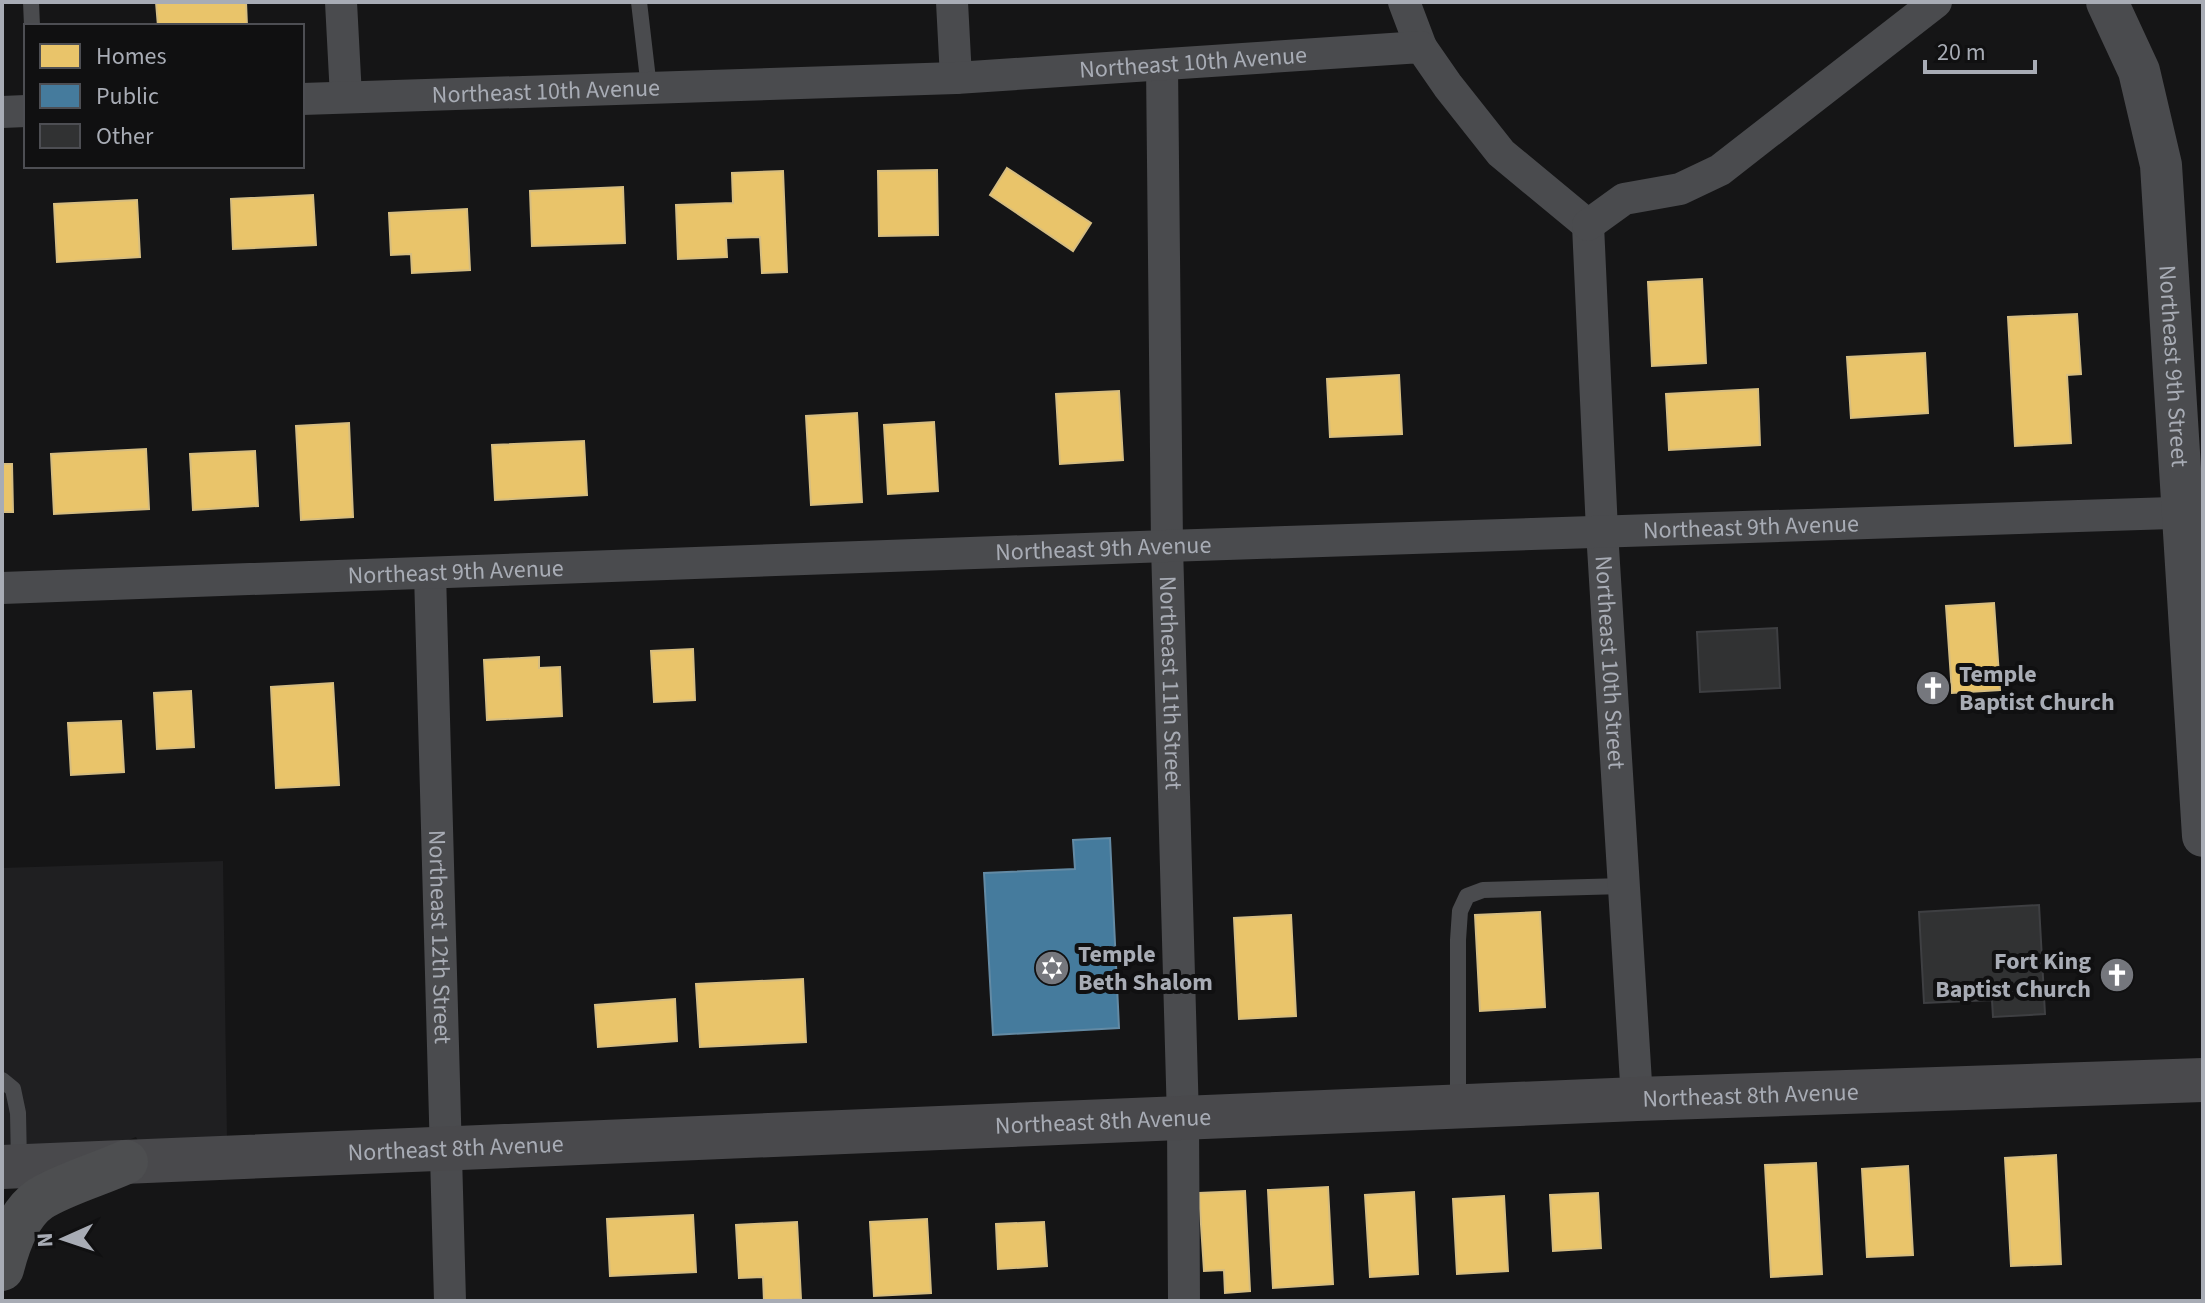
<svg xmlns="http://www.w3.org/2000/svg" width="2205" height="1303" viewBox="0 0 2205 1303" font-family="'Source Sans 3',sans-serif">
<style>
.built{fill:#1f1f21}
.homes{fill:#e9c46a;stroke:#d6bd80;stroke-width:2}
.public{fill:#457b9d;stroke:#638aa4;stroke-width:2}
.building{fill:#313233;stroke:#3e3f42;stroke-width:2}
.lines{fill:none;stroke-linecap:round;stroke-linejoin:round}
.service{stroke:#4a4b4e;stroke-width:16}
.minor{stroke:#4a4b4e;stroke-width:32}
.tertiary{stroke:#4a4b4e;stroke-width:42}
.secondary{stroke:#49494c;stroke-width:44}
.primary{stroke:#4d4e50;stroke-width:44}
.labels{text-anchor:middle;stroke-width:8;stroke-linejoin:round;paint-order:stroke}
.street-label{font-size:24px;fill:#a8acb5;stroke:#101011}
.poi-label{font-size:24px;font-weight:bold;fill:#a8acb5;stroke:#101011;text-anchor:start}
</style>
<rect width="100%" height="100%" fill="#151516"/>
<path class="built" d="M223,861l4,278 -88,4 -3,-6 -15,6 -119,5v-280z"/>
<path class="homes" d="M156,2h90l1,24h-89z
M1007,168l84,55 -18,28 -83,-56z
M937,170l1,65 -59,1 -1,-65z
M783,171l4,101 -25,1 -2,-36 -34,1 1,19 -49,2 -2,-54 57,-2 -1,-30z
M623,187l2,56 -93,3 -2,-55z
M313,195l3,50 -83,4 -2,-50z
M137,200l3,57 -83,5 -3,-58z
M467,209l3,61 -58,3 -1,-19 -20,1 -2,-42z
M1702,279l4,84 -54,3 -4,-84z
M2077,314l4,60 -14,1 4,68 -56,3 -7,-129z
M1925,353l3,60 -77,5 -4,-61z
M1399,375l3,59 -72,3 -3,-58z
M1758,389l2,56 -91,5 -3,-56z
M1119,391l4,69 -63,4 -4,-70z
M857,413l5,89 -51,3 -5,-89z
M934,422l4,69 -50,3 -4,-69z
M349,423l4,94 -52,3 -5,-94z
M584,441l3,54 -92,5 -3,-55z
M146,449l3,60 -95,5 -3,-60z
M255,451l3,55 -65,4 -3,-56z
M2,464h10l1,48h-11z
M1994,603l6,87 -48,3 -6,-87z
M693,649l2,51 -41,2 -3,-51z
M539,657v11l21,-1 2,49 -75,4 -3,-60z
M333,683l6,102 -63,3 -5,-101z
M191,691l3,56 -37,2 -3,-56z
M121,721l3,51 -53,3 -3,-52z
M1540,912l5,95 -65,4 -5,-96z
M1291,915l5,101 -57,3 -5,-101z
M803,979l3,63 -106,5 -4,-63z
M675,999l2,42 -79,6 -3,-42z
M2056,1155l5,109 -50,2 -6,-108z
M1816,1163l6,111 -51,3 -6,-112z
M1908,1166l5,89 -46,2 -5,-88z
M1328,1187l5,97 -60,4 -5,-98z
M1245,1191l5,100 -25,2 -1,-23 -20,1 -5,-78z
M1414,1192l4,82 -48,3 -5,-82z
M1598,1193l3,55 -48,3 -3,-56z
M1504,1196l4,75 -51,3 -4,-75z
M693,1215l3,57 -86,4 -3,-57z
M927,1219l4,74 -57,3 -4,-74z
M797,1222l4,77 -37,2 -1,-24 -24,1 -3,-53z
M1044,1222l3,44 -49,3 -2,-45z"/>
<path class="public" d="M1110,838l9,190 -126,7 -9,-162 91,-4 -2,-29z"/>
<path class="building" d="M1777,628l3,60 -80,4 -3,-60z
M2039,905l6,109 -52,3 -1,-17 -68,3 -5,-91z"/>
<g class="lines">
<path class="service" d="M31,2l1,24
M639,2l10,86
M2,1080l11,9 5,24 1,51
M1458,1105v-165l2,-29 7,-15 16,-6 141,-4"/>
<g class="minor">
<path d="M341,2l5,95"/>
<path d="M952,2l4,76"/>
<path d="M1404,2l17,45"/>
<path id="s1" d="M1162,65l5,481 16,573 1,182"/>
<path id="s2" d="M302,99l654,-21 465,-31 27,39 53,67 87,72"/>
<path d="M2,112l24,-1"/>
<path id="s3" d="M1588,225l14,306 35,568"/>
<path d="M1588,225l36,-26 56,-10 40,-19 216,-168"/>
<path id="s4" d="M430,573l20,728"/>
<path id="s5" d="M2,588l1165,-42 1036,-34"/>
</g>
<path class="tertiary" id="s6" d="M2107,2l32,69 22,94 42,671"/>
<path class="secondary" id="s7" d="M2,1167l1635,-68 566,-19"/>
<path class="primary" d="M2,1269c6,-24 16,-55 38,-70 24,-15 60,-25 86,-37"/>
</g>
<defs>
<g id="church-disc" transform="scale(1.8)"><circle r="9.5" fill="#75777d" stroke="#101011"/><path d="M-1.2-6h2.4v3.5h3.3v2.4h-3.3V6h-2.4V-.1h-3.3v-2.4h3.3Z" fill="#fff"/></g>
<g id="synagogue-disc" transform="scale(1.8)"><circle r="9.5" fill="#75777d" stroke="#101011"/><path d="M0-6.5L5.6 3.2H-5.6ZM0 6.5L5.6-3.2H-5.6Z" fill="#fff"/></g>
</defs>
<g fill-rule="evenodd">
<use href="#church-disc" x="1933" y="688"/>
<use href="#synagogue-disc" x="1052" y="968"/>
<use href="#church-disc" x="2117" y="975"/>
</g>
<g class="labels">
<g class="street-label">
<text dy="8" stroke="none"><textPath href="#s2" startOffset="892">Northeast 10th Avenue</textPath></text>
<text dy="8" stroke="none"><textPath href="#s2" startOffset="244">Northeast 10th Avenue</textPath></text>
<text dy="8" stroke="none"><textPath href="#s6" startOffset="374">Northeast 9th Street</textPath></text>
<text dy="8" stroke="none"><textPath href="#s5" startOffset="1750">Northeast 9th Avenue</textPath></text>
<text dy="8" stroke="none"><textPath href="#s5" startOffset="1102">Northeast 9th Avenue</textPath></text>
<text dy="8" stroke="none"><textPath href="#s5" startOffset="454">Northeast 9th Avenue</textPath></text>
<text dy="8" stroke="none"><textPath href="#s3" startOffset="438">Northeast 10th Street</textPath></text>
<text dy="8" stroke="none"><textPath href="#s1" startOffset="618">Northeast 11th Street</textPath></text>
<text dy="8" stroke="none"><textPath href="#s4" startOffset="364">Northeast 12th Street</textPath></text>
<text dy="8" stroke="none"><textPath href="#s7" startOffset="1750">Northeast 8th Avenue</textPath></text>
<text dy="8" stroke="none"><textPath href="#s7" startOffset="1102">Northeast 8th Avenue</textPath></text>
<text dy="8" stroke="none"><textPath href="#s7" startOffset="454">Northeast 8th Avenue</textPath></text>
</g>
<g class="poi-label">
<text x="1959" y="682">Temple<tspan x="1959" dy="28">Baptist Church</tspan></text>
<text x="1078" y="962">Temple<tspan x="1078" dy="28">Beth Shalom</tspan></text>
<text x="2091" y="969" text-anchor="end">Fort King<tspan x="2091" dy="28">Baptist Church</tspan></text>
</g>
</g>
<rect width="2205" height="1303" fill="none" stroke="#a8acb5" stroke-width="8"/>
<rect x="24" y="24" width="280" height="144" fill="#101011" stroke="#4d4e53" stroke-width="2"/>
<rect x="40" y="44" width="40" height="24" fill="#e9c46a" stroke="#4d4e53" stroke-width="2"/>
<text x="96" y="64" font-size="24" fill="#a8acb5">Homes</text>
<rect x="40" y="84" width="40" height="24" fill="#457b9d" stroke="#4d4e53" stroke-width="2"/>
<text x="96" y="104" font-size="24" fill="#a8acb5">Public</text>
<rect x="40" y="124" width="40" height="24" fill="#313233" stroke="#4d4e53" stroke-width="2"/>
<text x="96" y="144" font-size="24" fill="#a8acb5">Other</text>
<g transform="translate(64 1239) rotate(267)" stroke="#101011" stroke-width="6" paint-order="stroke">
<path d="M0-6L14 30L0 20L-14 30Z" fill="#a8acb5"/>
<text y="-12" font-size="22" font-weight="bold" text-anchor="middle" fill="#a8acb5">N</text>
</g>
<path d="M1925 60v12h110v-12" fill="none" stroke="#a8acb5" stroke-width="4"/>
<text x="1937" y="60" font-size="24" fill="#a8acb5" stroke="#101011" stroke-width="6" paint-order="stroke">20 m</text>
</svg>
